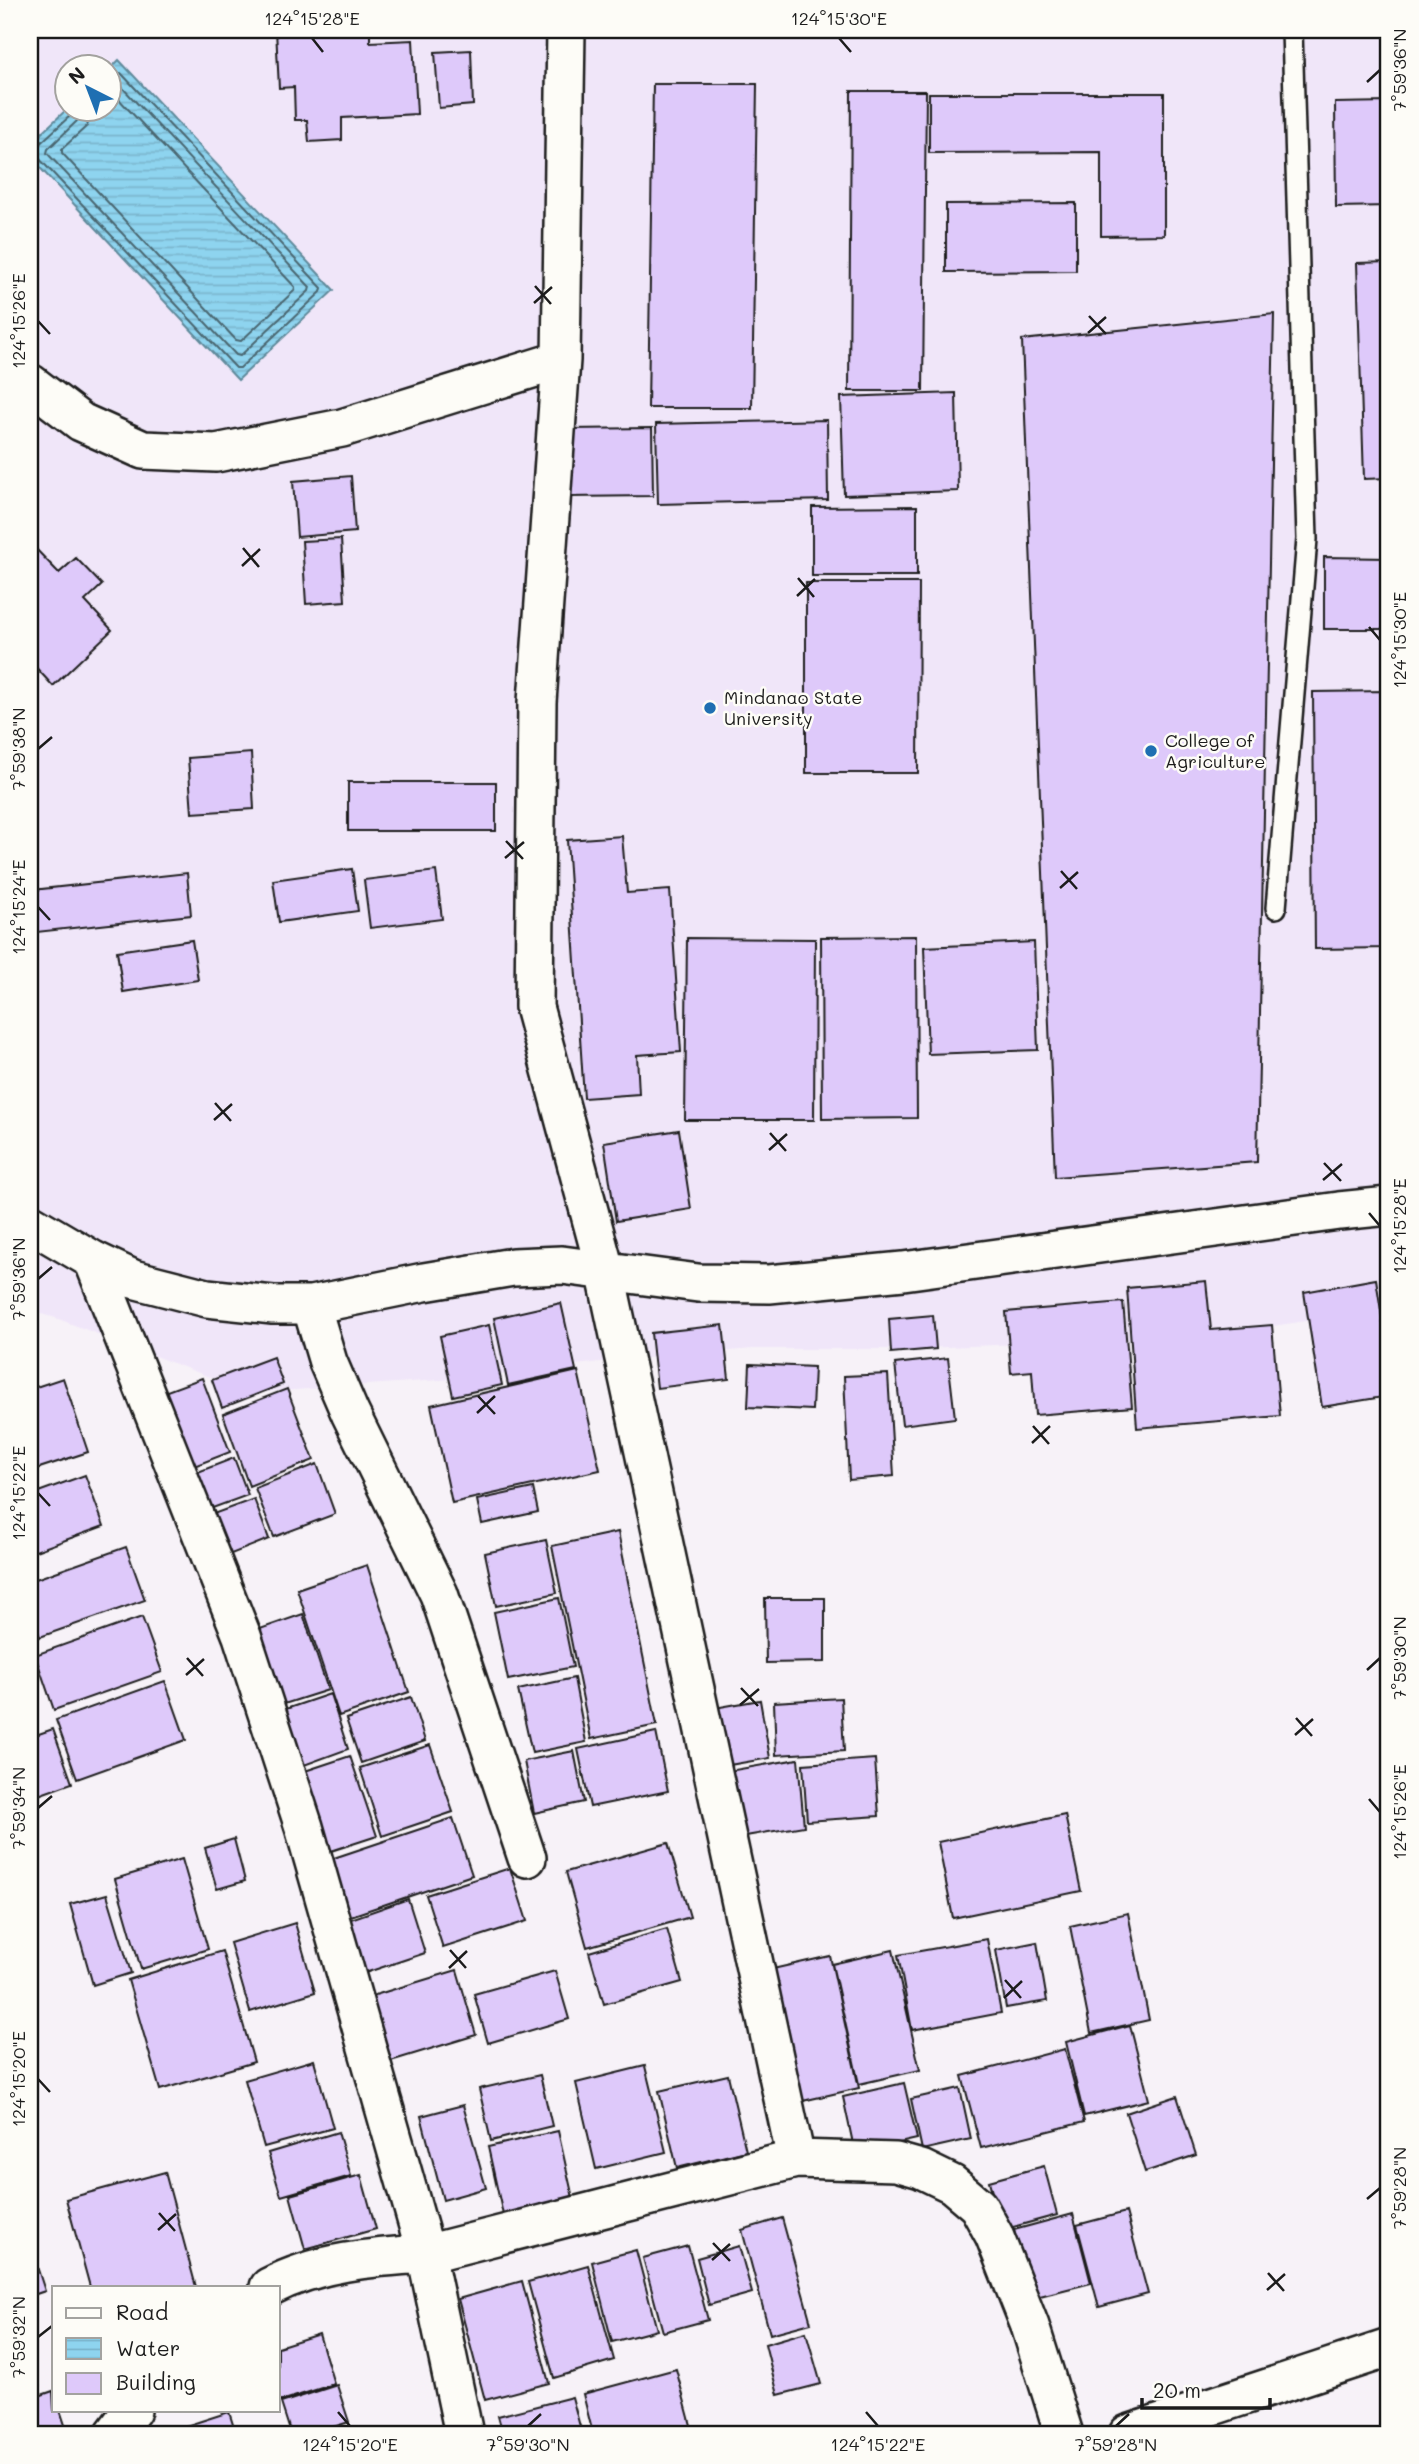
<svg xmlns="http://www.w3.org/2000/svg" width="1419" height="2464" viewBox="0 0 1419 2464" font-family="Mali,sans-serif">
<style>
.built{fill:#f0e6f9;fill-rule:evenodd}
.water{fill:url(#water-rules);stroke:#608a9b;stroke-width:2}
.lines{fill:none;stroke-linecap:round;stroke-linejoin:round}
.shore{stroke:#4a6670;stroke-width:2}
.building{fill:#dec9fa;stroke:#1c1c1c;stroke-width:2}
.lane-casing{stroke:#1c1c1c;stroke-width:24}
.street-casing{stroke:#1c1c1c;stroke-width:42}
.lane{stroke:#fdfcf7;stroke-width:19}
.street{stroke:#fdfcf7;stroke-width:37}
.ticks{fill:none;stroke:#1c1c1c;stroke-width:2.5}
.poi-dot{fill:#1f6fb2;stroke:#fdfcf7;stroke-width:2.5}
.labels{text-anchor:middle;stroke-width:5;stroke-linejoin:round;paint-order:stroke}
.poi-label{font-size:18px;fill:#1c1c1c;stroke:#fdfcf7;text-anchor:start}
.neatline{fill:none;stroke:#1c1c1c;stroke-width:2.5}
.ticks-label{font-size:18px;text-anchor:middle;fill:#1c1c1c}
</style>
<defs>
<pattern id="water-rules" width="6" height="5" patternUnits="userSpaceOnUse" patternTransform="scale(1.75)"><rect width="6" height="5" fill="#8ed4ef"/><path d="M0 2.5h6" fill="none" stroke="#7ab5cc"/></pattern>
</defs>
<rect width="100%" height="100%" fill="#f7f2f8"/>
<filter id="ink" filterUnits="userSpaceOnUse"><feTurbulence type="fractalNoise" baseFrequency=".0143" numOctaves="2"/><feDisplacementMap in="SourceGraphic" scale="14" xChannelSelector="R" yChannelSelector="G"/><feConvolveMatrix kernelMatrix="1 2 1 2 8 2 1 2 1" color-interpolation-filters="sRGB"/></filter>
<g filter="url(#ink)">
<path class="built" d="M30,30h1359v1278l-180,28 -310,13h-146l-153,13 -117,15 -232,16 -195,-75 -26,-7zM66,66h42v42h-42z"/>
<path class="water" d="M119,60l215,230 -96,90 -208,-223v-13l37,-35 41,-1 1,-38z"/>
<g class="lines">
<path class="shore" d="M74,108l-3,7 -37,34v4l202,215h4l81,-76 1,-4 -201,-215 -13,2
M82,108l-4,12 -30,29 -1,4 189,202 4,1 69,-65 1,-4 -191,-203 -11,-1
M93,108l-6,18 -25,23v4l174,187 5,1 53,-50 1,-4 -180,-192 -7,-1"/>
</g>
<path class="building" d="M276,30h94v12l43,-2 4,74 -75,4v22l-33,2 -2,-22h-12l-1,-33 -15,1z
M471,50l2,55 -34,3 -4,-56z
M653,84h104l-5,324h-104z
M851,91h75l-3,300h-74z
M929,93h235v142l-63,1v-84l-172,1z
M1389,102v104l-53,1 -1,-104z
M1076,203v68l-130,1v-68z
M1389,262v216l-25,1 -7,-216z
M1274,314l-17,848 -202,15 -33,-837z
M956,393l2,98 -114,4 -3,-98z
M827,420l1,80 -170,4 -2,-80z
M652,428l1,68 -86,1v-68z
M351,476l4,56 -58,5 -4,-56z
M917,506v70h-105v-69z
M341,539l4,62 -39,3 -4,-63z
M33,546l26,27 17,-15 26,27 -17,16 27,29 -59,56 -23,-25v-112z
M1324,557l65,1v71h-65z
M806,583h113l-1,190h-112z
M1389,691v257l-74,1 -2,-257z
M251,753l3,56 -62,4 -4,-55z
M348,782h148v49h-148z
M622,836l5,57 43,-3 11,162 -44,3 2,39 -55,4 -17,-258z
M352,869l6,42 -79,11 -6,-42z
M436,871l6,48 -72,9 -6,-48z
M187,873l4,42 -154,17 -4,-42z
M916,936l1,182 -95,1 -1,-182z
M687,938l128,1 -1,181h-129z
M192,940l6,40 -75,12 -6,-41z
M1034,942l4,108 -110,4 -4,-107z
M679,1130l12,79 -75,12 -12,-79z
M1376,1279l13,82v35l-67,11 -18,-115z
M1206,1281l5,49 61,-5 8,91 -143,12 -10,-140z
M1123,1302l9,105 -97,8 -3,-44 -21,2 -5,-61z
M561,1303l15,67 -68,15 -14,-67z
M933,1315l3,34 -45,4 -2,-34z
M489,1325l13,60 -49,11 -13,-60z
M723,1325l6,54 -72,9 -6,-55z
M273,1357l10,27 -61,24 -10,-28z
M948,1358l7,60 -53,7 -7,-61z
M750,1364l64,3 -2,43 -64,-3z
M578,1371l22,99 -148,33 -21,-98z
M888,1374l6,102 -45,4 -5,-104z
M63,1378l25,74 -58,19v-82z
M202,1378l28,74 -46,18 -28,-75z
M287,1389l27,71 -65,26 -26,-72z
M234,1458l14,37 -49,18 -14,-36z
M317,1464l18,50 -61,23 -19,-49z
M85,1475l19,51 -74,27v-58z
M533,1488l5,24 -56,12 -5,-24z
M254,1499l15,40 -48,19 -16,-41z
M618,1532l39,193 -66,14 -39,-193z
M546,1540l11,53 -61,13 -11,-53z
M126,1547l19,53 -105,37 -10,-27v-29z
M367,1565l42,127 -70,24 -42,-127z
M559,1598l14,69 -65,13 -14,-68z
M765,1598h60v64l-59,1z
M303,1614l25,76 -47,15 -24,-75z
M142,1617l20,55 -108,38 -19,-55z
M574,1678l12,64 -54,11 -14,-63z
M165,1681l21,59 -109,39 -21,-59z
M330,1694l18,55 -52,19 -19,-56z
M411,1697l14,44 -64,22 -15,-44z
M841,1698l3,53 -68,4 -2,-53z
M760,1700l10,58 -58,10 -9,-58z
M53,1729l19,54 -42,15v-61z
M656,1732l12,59 -78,16 -12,-58z
M430,1745l23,67 -71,24 -22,-68z
M574,1751l10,51 -50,11 -10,-52z
M350,1756l27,80 -49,16 -26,-80z
M798,1759l6,67 -70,12 -11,-66z
M875,1759l4,57 -72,5 -4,-57z
M1065,1815l16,76 -128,27 -15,-76z
M453,1818l19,57 -133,45 -20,-57z
M234,1839l11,42 -28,8 -12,-41z
M668,1843l22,74 -103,30 -21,-75z
M182,1859l26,90 -67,20 -26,-90z
M510,1868l17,53 -84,27 -17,-53z
M107,1894l24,79 -38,12 -23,-81z
M408,1899l17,54 -63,21 -17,-53z
M1128,1913l21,107 -58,13 -21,-107z
M295,1923l20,69 -65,20 -20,-69z
M667,1929l15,53 -78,22 -15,-52z
M987,1939l14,74 -89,17 -14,-75z
M1037,1942l10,59 -41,7 -10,-58z
M893,1950l27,120 -61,14 -27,-120z
M222,1951l32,111 -94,28 -32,-110z
M830,1956l29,132 -65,15 -30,-132z
M457,1970l19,65 -95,29 -19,-65z
M555,1971l14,48 -81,24 -14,-49z
M1130,2025l19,75 -65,16 -18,-74z
M1065,2049l19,73 -103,26 -19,-72z
M314,2060l19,68 -69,19 -19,-67z
M645,2066l21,86 -70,17 -20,-86z
M540,2075l12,51 -61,15 -12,-52z
M728,2075l18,76 -69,17 -18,-77z
M904,2083l13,56 -62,14 -12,-56z
M960,2088l11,51 -49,11 -11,-51z
M1177,2096l19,59 -51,17 -19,-59z
M463,2105l23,83 -43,12 -22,-84z
M558,2131l15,67 -70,17 -15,-68z
M338,2132l13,44 -70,20 -13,-43z
M1044,2166l13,49 -55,15 -13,-49z
M165,2172l31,115h-106l-24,-88z
M361,2175l15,54 -71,20 -15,-54z
M1126,2212l22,82 -49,13 -22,-82z
M1073,2214l18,69 -59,15 -18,-68z
M782,2218l29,105 -41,11 -28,-104z
M30,2245l15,46 -15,5z
M688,2246l20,74 -45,12 -20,-74z
M739,2246l13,47 -43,12 -12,-47z
M636,2250l21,80 -45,12 -20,-80z
M588,2265l26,95 -60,18 -26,-96z
M522,2281l27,102 -64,17 -27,-101z
M806,2332l15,52 -43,11 -13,-51z
M319,2334l15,50 -56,18v-55z
M30,2359l9,26 -9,3z
M676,2369l16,60 -18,5h-81l-10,-40z
M337,2385l12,37 -38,12h-20l-10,-31z
M53,2391l1,19h6l8,24h-38v-35z
M572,2397l10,37h-79l-5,-18z
M229,2412l7,22h-75z"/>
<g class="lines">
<g class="lane-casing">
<path id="lane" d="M1276,908l31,-369 -15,-509"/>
</g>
<g class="street-casing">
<path id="street" d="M566,30l-5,330 -24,342 -3,305 71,263 191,889
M30,383l51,39 62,28 73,3 126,-25 219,-68
M30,1223l63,37 40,19 74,19 66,7h38l113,-23 89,-15 49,-2 136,18 71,1 134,-13 436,-60 50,-5
M93,1260l149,376 62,191 122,427 38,180
M311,1305l17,57 22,51 89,181 88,264
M269,2287c48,-25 103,-30 157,-33l370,-95 100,3 25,7 31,15 26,22 16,29 36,91 34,108
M114,2434l18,-24
M1128,2434l261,-86"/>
</g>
<use href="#lane" class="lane"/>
<use href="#street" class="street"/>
</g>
</g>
<path class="ticks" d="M312,38l11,14M839,38l12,14M1367,82l13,-12M535,286l16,18M534,303l18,-16M1089,316l17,18M38,321l12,13M1088,333l18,-16M243,548l16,19M242,566l18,-17M798,578l16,19M797,596l18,-17M1369,627l11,13M38,749l14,-12M506,841l17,18M505,858l19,-16M1061,871l16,18M1060,888l18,-16M38,907l12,13M215,1103l16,18M214,1120l18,-16M770,1133l16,18M769,1150l18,-16M1324,1163l17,18M1323,1180l19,-16M1369,1213l11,13M38,1279l14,-12M478,1396l17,18M477,1413l18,-17M1033,1426l16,18M1032,1443l18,-17M38,1493l12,13M187,1658l16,18M1367,1670l13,-12M186,1675l18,-16M741,1688l17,18M740,1705l19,-16M1296,1718l16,18M1295,1735l18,-16M1369,1799l11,13M38,1808l14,-12M450,1950l16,18M449,1968l18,-17M1005,1980l16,18M1004,1998l18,-17M38,2079l12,13M1367,2199l13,-11M159,2213l16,18M158,2230l18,-16M713,2243l17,18M712,2260l18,-16M1268,2273l16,18M1267,2290l18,-16M38,2337l14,-11M338,2412l12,14M866,2412l12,14M528,2426l13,-12M1116,2426l13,-12"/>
<g class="poi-dot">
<circle cx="710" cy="708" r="7"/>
<circle cx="1151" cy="751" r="7"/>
</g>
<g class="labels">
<g class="poi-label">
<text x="724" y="704">Mindanao State<tspan x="724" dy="21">University</tspan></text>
<text x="1165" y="747">College of<tspan x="1165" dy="21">Agriculture</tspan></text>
</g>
</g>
<rect width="1419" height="2464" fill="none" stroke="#fdfcf7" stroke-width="77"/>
<rect x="52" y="2286" width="228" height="126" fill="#fdfcf7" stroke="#a3a29f" stroke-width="2"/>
<rect x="66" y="2308" width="35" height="10" fill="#fdfcf7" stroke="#a3a29f" stroke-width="2"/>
<text x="116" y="2320" font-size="21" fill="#1c1c1c">Road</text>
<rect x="66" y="2338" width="35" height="21" fill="url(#water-rules)" stroke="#a3a29f" stroke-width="2"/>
<text x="116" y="2356" font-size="21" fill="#1c1c1c">Water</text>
<rect x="66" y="2373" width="35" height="21" fill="#dec9fa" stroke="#a3a29f" stroke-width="2"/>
<text x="116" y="2390" font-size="21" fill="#1c1c1c">Building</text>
<g transform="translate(88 88) rotate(318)"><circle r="33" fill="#fdfcf7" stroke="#a3a29f" stroke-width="2"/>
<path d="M0-5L12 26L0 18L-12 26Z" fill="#1f6fb2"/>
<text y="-10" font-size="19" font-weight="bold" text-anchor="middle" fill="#1c1c1c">N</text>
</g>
<path d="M1142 2398v10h128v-10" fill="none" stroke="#1c1c1c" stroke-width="3.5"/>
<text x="1153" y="2398" font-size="21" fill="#1c1c1c" stroke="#fdfcf7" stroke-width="5" paint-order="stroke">20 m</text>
<rect x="38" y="38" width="1342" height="2388" class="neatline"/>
<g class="ticks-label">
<text x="312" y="25">124°15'28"E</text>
<text x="839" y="25">124°15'30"E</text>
<text transform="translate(1400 70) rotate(-90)" y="6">7°59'36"N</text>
<text transform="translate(19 321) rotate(-90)" y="6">124°15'26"E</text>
<text transform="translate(1400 640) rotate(-90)" y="6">124°15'30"E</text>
<text transform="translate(19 749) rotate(-90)" y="6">7°59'38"N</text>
<text transform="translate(19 907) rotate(-90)" y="6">124°15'24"E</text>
<text transform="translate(1400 1226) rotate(-90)" y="6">124°15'28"E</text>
<text transform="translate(19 1279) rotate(-90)" y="6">7°59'36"N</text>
<text transform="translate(19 1493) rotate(-90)" y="6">124°15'22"E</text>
<text transform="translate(1400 1658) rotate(-90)" y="6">7°59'30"N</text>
<text transform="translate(19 1808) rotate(-90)" y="6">7°59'34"N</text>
<text transform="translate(1400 1812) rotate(-90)" y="6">124°15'26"E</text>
<text transform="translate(19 2079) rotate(-90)" y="6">124°15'20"E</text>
<text transform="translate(1400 2188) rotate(-90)" y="6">7°59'28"N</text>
<text transform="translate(19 2337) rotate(-90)" y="6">7°59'32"N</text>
<text x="350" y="2451">124°15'20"E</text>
<text x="528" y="2451">7°59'30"N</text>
<text x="878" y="2451">124°15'22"E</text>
<text x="1116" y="2451">7°59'28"N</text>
</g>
</svg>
